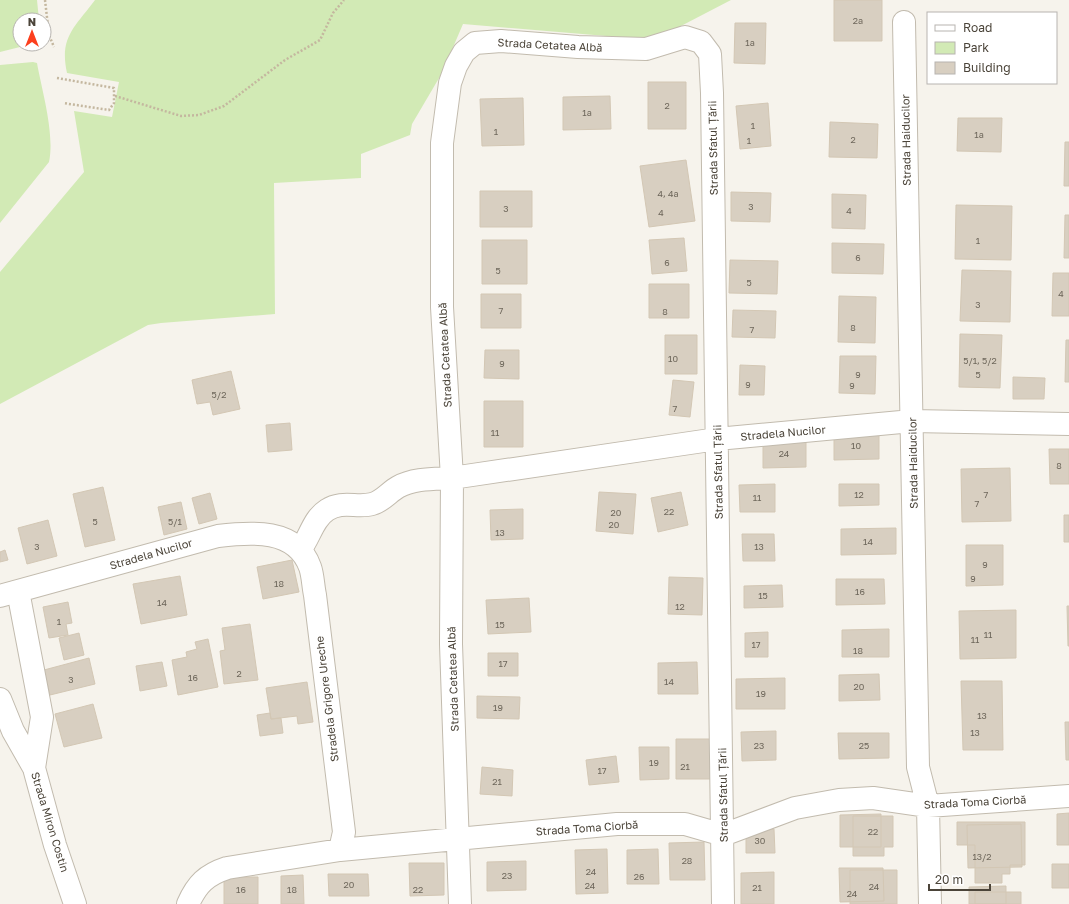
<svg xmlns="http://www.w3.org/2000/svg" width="1069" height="904" viewBox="0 0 1069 904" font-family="'Golos Text',sans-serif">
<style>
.green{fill:#d2eab5}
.building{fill:#d8cfc1;stroke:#d3c7b4}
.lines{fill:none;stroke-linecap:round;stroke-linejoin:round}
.minor-casing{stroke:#c2bbae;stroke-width:24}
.path{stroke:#c4b79f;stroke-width:2.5;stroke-dasharray:2 2;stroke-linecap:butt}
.minor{stroke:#fff;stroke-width:22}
.labels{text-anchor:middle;stroke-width:4;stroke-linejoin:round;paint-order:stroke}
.number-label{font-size:9px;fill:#6e675b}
.street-label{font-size:11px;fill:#4b4439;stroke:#fff}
</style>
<rect width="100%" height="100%" fill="#f6f3ec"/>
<path class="green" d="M0,0h37l2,20h-19v24h12l-32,8z
M95,0h636l-77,40 -191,-16 -21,49 -30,51 -2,11 -49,19v24l-87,5 1,131 -114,9 -13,2 -148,79v-132l84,-100 -10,-61 38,6 7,-35 -52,-9c-8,-36 8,-46 28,-73z
M33,62l4,1c5,28 18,71 12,99l-49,61v-158z"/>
<path class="building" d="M834,0h48v41h-48z
M735,23h31l-1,41 -31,-1z
M648,82h38v47h-38z
M610,96l1,33 -48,1v-33z
M523,98l1,47 -42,1 -2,-47z
M768,103l3,43 -31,3 -4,-43z
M958,118h44l-1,34 -44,-1z
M830,122l48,2 -1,34 -48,-1z
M1065,142h4v44h-5z
M686,160l9,61 -46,6 -9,-61z
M480,191h52v36h-52z
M731,192l40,1 -1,29 -39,-1z
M832,194l34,1 -1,34 -33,-1z
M956,205l56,1 -1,54 -56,-1z
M1065,215h4v43h-5z
M684,238l3,33 -35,3 -3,-34z
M482,240h45v44h-45z
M832,243l52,1 -1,30 -51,-1z
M730,260l48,1 -1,33 -48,-1z
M962,270l49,1 -1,51 -50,-1z
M1053,273h16v43h-17z
M649,284h40v34h-40z
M481,294h40v34h-40z
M839,296l37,1 -1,46 -37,-1z
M733,310l43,1 -1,27 -43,-1z
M960,334l42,1 -2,53 -41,-1z
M665,335h32v39h-32z
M1066,340h3v42h-4z
M485,350h34v29l-35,-1z
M840,356h36l-1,38 -36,-1z
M740,365l25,1 -1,29h-25z
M231,371l9,38 -27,6 -3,-13 -13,2 -5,-24z
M1013,377l32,1 -1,21h-31z
M673,380l21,2 -4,35 -21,-2z
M484,401h39v46h-39z
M290,423l2,27 -24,2 -2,-27z
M879,432v27l-45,1v-27z
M806,439v28l-43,1v-28z
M1049,449h20v35h-19z
M1010,468l1,53 -49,1 -1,-53z
M775,484v28h-35l-1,-27z
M839,484h40v21l-40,1z
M103,487l12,53 -30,7 -12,-53z
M599,492l37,2 -3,40 -37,-3z
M681,492l7,33 -30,7 -7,-34z
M210,493l7,26 -18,5 -7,-26z
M181,502l6,27 -23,6 -6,-28z
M523,509v30l-32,1 -1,-30z
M1064,515h5v27h-5z
M48,520l9,36 -30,8 -9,-36z
M896,528v26l-55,1v-26z
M742,534h32l1,27h-32z
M966,545h37v40l-37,1z
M5,550l3,10 -8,2v-10z
M292,560l7,32 -36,7 -6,-32z
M180,576l7,39 -46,9 -8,-40z
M669,577l34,1 -1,37 -34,-1z
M836,579h48l1,25 -49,1z
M782,585l1,22 -39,1v-22z
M529,598l2,34 -43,2 -2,-34z
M68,602l4,21 -6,1 2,11 -19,3 -6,-31z
M1067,606h2v40h-1z
M1016,610v48l-56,1 -1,-48z
M250,624l8,56 -34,4 -4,-33 5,-1 -3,-22z
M889,629v28h-47v-27z
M768,632v25h-23v-24z
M79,633l5,22 -20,5 -5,-22z
M208,639l10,48 -40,8 -6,-35 15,-3 -1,-5 11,-3 -2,-7z
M488,653h30v23h-30z
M89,658l6,26 -45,11 -6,-25z
M162,662l5,24 -27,5 -4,-25z
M697,662l1,32h-40v-31z
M879,674l1,26 -41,1v-26z
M785,678v31h-49v-30z
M961,681h41l1,69h-40z
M307,682l6,40 -15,2 -1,-8 -26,3 -5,-31z
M477,696l43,1 -1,22 -42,-1z
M93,704l9,34 -38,9 -9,-33z
M270,713l1,6 10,-1 2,15 -23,3 -3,-21z
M1065,722h4v38h-3z
M776,731v29l-34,1 -1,-29z
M838,733h51v25l-50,1z
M676,739h37v40h-37z
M639,747h30v32l-29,1z
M616,756l3,26 -30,3 -3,-25z
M482,767l31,3 -1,26 -32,-2z
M1069,813v32h-12v-31z
M881,814v33h-41v-32z
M853,816h40v31h-9v9h-31z
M957,822h68v43h-15v9h-8v9h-27v-38h-18z
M1021,824l1,43 -54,1 -1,-43z
M774,829l1,24h-29v-23z
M704,842l1,38h-35l-1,-37z
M607,849l1,44 -32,1 -1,-44z
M658,849l1,35h-32v-34z
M526,861v29l-39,1v-29z
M409,863h35v32l-34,1z
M1052,864h17v24h-17z
M839,868h44l1,33 -44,1z
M850,870h47v34h-47z
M774,872v32h-33v-31z
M328,874h40l1,22h-40z
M303,875l1,29h-23v-28z
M224,877h34v27h-34z
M1006,886v18h-37v-17z
M975,892h46v12h-46z"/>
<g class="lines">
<g class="minor-casing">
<path id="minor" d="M904,22l14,745 10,39 2,98
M300,550c10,-13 13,-31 27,-40 15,-10 30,-2 45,-6 11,-3 17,-12 26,-17 16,-9 37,-8 54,-9l265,-39 195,-18 157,3
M18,591l24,126 -8,51
M0,596l218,-60c33,-4 78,-8 92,31 3,8 3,19 5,28l29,237 -4,18
M0,699l13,32 21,37 21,77 20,59
M188,904c9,-20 18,-29 39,-36l113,-18 277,-26h68l38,11 72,-27 44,-8 34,-2 55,8 141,-10
M460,904l-9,-260 1,-166 -10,-171v-164l8,-60 6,-17 8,-14 11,-9 26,-2 77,6 68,2 39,-12 16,5 9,12 2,39 11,811"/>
</g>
<path class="path" d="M45,0l4,35 5,12
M57,78l57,10v15l-5,7 -46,-7
M115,96l66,20 18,-1 25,-9 61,-46 35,-20 13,-27 11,-13"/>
<use href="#minor" class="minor"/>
</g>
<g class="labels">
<g class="number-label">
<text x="858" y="24">2a</text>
<text x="750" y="46">1a</text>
<text x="667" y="109">2</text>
<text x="587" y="116">1a</text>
<text x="753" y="129">1</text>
<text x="496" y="135">1</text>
<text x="979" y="138">1a</text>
<text x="853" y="143">2</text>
<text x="749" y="144">1</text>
<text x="668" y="197">4, 4a</text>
<text x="751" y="210">3</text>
<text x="506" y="212">3</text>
<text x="849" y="214">4</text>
<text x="661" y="216">4</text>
<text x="978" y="244">1</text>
<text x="858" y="261">6</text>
<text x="667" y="266">6</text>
<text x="498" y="274">5</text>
<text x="749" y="286">5</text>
<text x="1061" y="297">4</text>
<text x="978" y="308">3</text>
<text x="501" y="314">7</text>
<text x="665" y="315">8</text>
<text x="853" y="331">8</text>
<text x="752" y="333">7</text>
<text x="673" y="362">10</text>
<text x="980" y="364">5/1, 5/2</text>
<text x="502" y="367">9</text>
<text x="858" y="378">9</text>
<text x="978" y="378">5</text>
<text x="748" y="388">9</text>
<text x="852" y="389">9</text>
<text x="219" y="398">5/2</text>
<text x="675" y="412">7</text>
<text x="495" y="436">11</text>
<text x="856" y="449">10</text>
<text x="784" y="457">24</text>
<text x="1059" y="469">8</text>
<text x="859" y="498">12</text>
<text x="986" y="498">7</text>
<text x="757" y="501">11</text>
<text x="977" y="507">7</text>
<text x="669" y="515">22</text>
<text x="616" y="516">20</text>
<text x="95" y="525">5</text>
<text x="175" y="525">5/1</text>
<text x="614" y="528">20</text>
<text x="500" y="536">13</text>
<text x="868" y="545">14</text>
<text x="37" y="550">3</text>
<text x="759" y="550">13</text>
<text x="985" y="568">9</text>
<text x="973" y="582">9</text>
<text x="279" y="587">18</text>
<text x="860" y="595">16</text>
<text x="763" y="599">15</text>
<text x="162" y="606">14</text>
<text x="680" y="610">12</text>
<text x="59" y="625">1</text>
<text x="500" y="628">15</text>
<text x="988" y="638">11</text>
<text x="975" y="643">11</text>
<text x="756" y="648">17</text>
<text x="858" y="654">18</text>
<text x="503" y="667">17</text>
<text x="239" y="677">2</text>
<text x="193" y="681">16</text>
<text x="71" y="683">3</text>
<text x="669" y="685">14</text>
<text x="859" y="690">20</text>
<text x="761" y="697">19</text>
<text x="498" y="711">19</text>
<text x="982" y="719">13</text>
<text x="975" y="736">13</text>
<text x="759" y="749">23</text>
<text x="864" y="749">25</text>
<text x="654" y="766">19</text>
<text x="685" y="770">21</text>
<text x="602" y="774">17</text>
<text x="497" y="785">21</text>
<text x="873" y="835">22</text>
<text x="760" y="844">30</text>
<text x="982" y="860">13/2</text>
<text x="687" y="864">28</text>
<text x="591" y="875">24</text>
<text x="507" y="879">23</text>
<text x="639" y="880">26</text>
<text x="349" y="888">20</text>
<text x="590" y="889">24</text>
<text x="874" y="890">24</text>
<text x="757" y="891">21</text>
<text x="241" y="893">16</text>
<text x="292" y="893">18</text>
<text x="418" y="893">22</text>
<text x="852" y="897">24</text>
</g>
<g class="street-label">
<text transform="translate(550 45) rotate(3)" y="4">Strada Cetatea Albă</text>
<text transform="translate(906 140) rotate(-91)" y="4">Strada Haiducilor</text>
<text transform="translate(713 148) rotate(-91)" y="4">Strada Sfatul Țării</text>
<text transform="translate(445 355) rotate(-93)" y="4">Strada Cetatea Albă</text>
<text transform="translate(783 433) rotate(-5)" y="4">Stradela Nucilor</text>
<text transform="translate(913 463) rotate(-91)" y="4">Strada Haiducilor</text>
<text transform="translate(718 472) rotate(-91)" y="4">Strada Sfatul Țării</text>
<text transform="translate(151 554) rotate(-16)" y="4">Stradela Nucilor</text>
<text transform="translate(453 679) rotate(-92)" y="4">Strada Cetatea Albă</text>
<text transform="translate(327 699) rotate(-97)" y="4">Stradela Grigore Ureche</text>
<text transform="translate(723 795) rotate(-91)" y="4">Strada Sfatul Țării</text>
<text transform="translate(975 802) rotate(-3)" y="4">Strada Toma Ciorbă</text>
<text transform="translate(50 822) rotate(73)" y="4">Strada Miron Costin</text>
<text transform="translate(587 828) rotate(-4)" y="4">Strada Toma Ciorbă</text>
</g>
</g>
<rect x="927" y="12" width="130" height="72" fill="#ffffff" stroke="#b7b4b0"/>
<rect x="935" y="25" width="20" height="6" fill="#ffffff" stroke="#b7b4b0"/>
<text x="963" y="32" font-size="12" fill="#4b4439">Road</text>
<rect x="935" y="42" width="20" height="12" fill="#d2eab5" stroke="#b7b4b0"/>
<text x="963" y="52" font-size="12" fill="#4b4439">Park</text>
<rect x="935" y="62" width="20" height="12" fill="#d8cfc1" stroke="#b7b4b0"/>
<text x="963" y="72" font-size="12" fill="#4b4439">Building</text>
<g transform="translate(32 32)"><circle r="19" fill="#ffffff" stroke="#b7b4b0"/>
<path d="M0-3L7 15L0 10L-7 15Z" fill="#fc3f1d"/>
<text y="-6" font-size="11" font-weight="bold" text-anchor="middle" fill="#4b4439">N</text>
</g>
<path d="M929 884v6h61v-6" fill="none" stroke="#4b4439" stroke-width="2"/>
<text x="935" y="884" font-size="12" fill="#4b4439" stroke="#ffffff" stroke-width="3" paint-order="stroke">20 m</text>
</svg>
